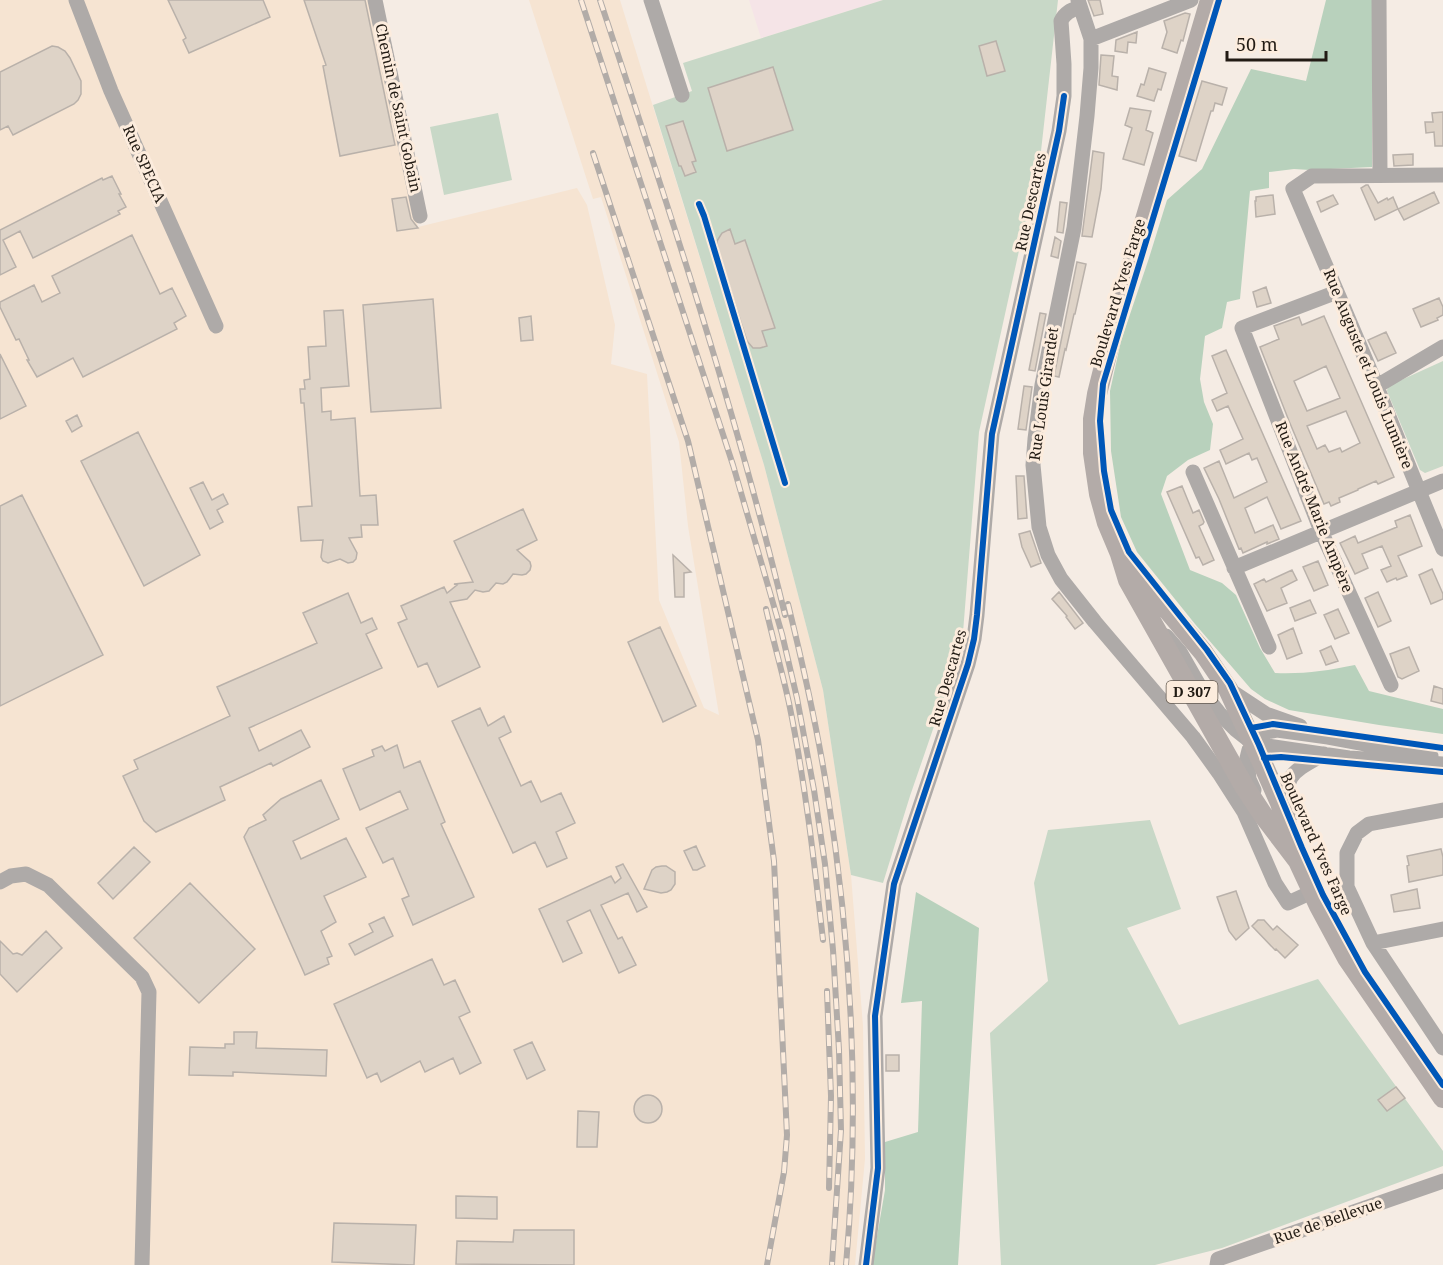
<svg xmlns="http://www.w3.org/2000/svg" width="1443" height="1265" viewBox="0 0 1443 1265" font-family="'Noto Serif',serif">
<style>
.built{fill:#f6e4d2}
.education{fill:#f5e4e7}
.green{fill:#c8d8c7}
.forest{fill:#b8d1bc}
.building{fill:#ded3c7;stroke:#b9b1aa;stroke-width:1.5;fill-rule:evenodd}
.lines{fill:none;stroke-linecap:round;stroke-linejoin:round}
.minor{stroke:#aeaaa8;stroke-width:15}
.major{stroke:#b3aba8;stroke-width:20}
.rail-casing{stroke:#b2aca8;stroke-width:6}
.rail{stroke:#fcecdd;stroke-width:4;stroke-dasharray:11;stroke-linecap:butt}
.cycleway-casing{stroke:#fcecdd;stroke-width:10}
.cycleway{stroke:#0057b8;stroke-width:6}
.labels{text-anchor:middle;stroke-width:6;stroke-linejoin:round;paint-order:stroke}
.shield{fill:#fcecdd;stroke:#635a50;stroke-width:1.5}
.shield-label{font-size:14px;font-weight:bold;fill:#221b14}
.street-label{font-size:15px;fill:#221b14;stroke:#fcecdd}
</style>
<rect width="100%" height="100%" fill="#f5ece4"/>
<path class="built" d="M0,0h369l49,227 159,-39 10,17 28,120 -4,39 36,10 12,226 45,108 15,7 -31,-189 -9,-84 -78,-245 -8,2 -64,-199h91l144,465 59,225 28,185 12,151 2,133 -10,106h-855z"/>
<path class="education" d="M749,0h134l-122,38z"/>
<path class="green" d="M883,0h175l-17,151 -62,281 -17,213 -52,151 -27,87 -32,-8 -28,-185 -59,-225 -111,-360 39,-14 -9,-28z
M498,113l14,67 -68,15 -14,-68z
M1443,361v105l-18,7 -5,-3 -33,-79 1,-5z
M1150,820l31,89 -54,19 52,97 139,-46 125,172v15l-221,82 -67,17h-154l-11,-232 58,-52 -14,-98 14,-53z"/>
<path class="forest" d="M1326,0h46v167l-62,3 -16,-1 -25,3v16l-19,3 -10,108 -13,3 -5,26 -17,8 -5,43 4,23 9,22 -3,26 -22,10 -21,16 -6,18 29,76 32,13 14,12 24,53 15,25c30,1 50,-2 80,-8l14,26 74,18v25l-64,-9 -90,-15 -24,-11 -14,-10 -56,-65 -58,-72 -16,-35 -10,-66 -1,-60 11,-50 28,-83 18,-58 35,-31 49,-100 55,12z
M916,892l63,36 -21,337h-86l13,-75v-48l33,-10 4,-131 -21,2z"/>
<path class="building" d="M168,0h95l7,17 -81,36 -6,-13 3,-2z
M304,0h61l30,145 -55,11 -17,-90 3,-1z
M1088,0h12l3,14 -9,2z
M1185,13l5,1 -7,27 -2,-1 -4,13 -15,-5 5,-16 -3,-11z
M1137,32l-1,11 -8,-1 -1,11 -12,-2 1,-11z
M996,41l9,30 -18,5 -8,-30z
M52,46l6,1 7,4 5,7 11,23v13l-3,6 -4,4 -61,31 -5,-9 -8,4v-58z
M1101,55l13,1 -2,20 6,1 -1,13 -18,-5z
M773,67l20,63 -66,21 -19,-63z
M1149,68l17,5 -5,17 -3,-1 -4,12 -17,-5 4,-12 3,1z
M1202,81l25,7 -5,17 -7,-2 -2,8h-2l-15,50 -17,-5z
M1130,108l21,3 -5,19 7,3 -9,32 -21,-6 9,-31 -7,-3z
M1443,112v34h-8l-1,-14 -8,1 -1,-11h8l-1,-9z
M683,121l13,40 -4,1 4,10 -11,4 -4,-10h-2l-13,-40z
M1093,151l11,2 -3,36 -9,48 -10,-1z
M1413,154v11l-19,1 -1,-11z
M112,176l9,18h-2l7,13 -8,4 2,3 -87,44 -13,-27 -17,9 13,27 -16,8v-45l102,-52 1,2z
M1366,185h2l10,18 9,-5 1,2 5,-3 5,12 -23,11 -14,-32z
M1434,192l5,11 -35,17 -6,-11z
M1273,195l2,19 -19,3 -1,-16h1v-4z
M1333,195l5,9 -17,8 -4,-10z
M406,197l5,22 7,9 -21,3 -5,-32z
M1060,202l7,1 -4,30 -6,-1z
M730,229l5,15 10,-4 30,88 -13,3 5,15 -7,2h-7l-6,-7 -29,-90 -1,-10 5,-8z
M132,235l28,59 12,-6 14,28 -12,7 3,6 -94,48 -10,-19 -36,19 -10,-17h2l-10,-21 -3,1 -16,-33v-5l34,-17 8,17 18,-9 -8,-17z
M1055,237l6,4 -3,17 -7,-2z
M1077,262l9,2 -11,50h-1l-8,36 -1,-1 -6,28 -5,-1z
M1266,287l5,16 -14,4 -4,-15z
M1439,298l4,9v8l-6,3 1,2 -17,7 -8,-18z
M433,299l8,109 -70,4 -8,-107z
M343,310l6,76 -28,2 1,24 9,-1v9l24,-2 5,78 16,-1 2,30h-17l1,12 -13,1 8,15 -1,6 -3,3 -5,1 -8,-4 -12,4 -5,-2 -2,-4 2,-17 -22,1 -3,-34 14,-1 -8,-103h-3l-1,-14h5l-1,-9 6,-1 -2,-32 18,-1 -2,-35z
M1040,313l6,1 -11,57 -6,-1z
M531,316l2,24 -12,1 -2,-23z
M1324,316l70,161 -16,7 -2,-3 -18,8v1l-19,8 1,4 -9,4 -2,-4 -5,2 -35,-83 -29,-74 19,-8 -5,-13 25,-9 3,8zM1326,366l14,32 -33,13 -13,-30zM1346,411l14,32 -18,9 -2,-4 -11,4 -4,-7 -8,4 -10,-23z
M1386,332l10,21 -18,8 -10,-21z
M1226,350l75,171 -20,8 -14,-32 -22,11 10,25 18,-8 6,14 -12,5v-2l-24,11 -2,-5 -2,1 -20,-50 -15,-31 15,-7 15,37 33,-16 -10,-24 -5,2 -3,-7 -23,11 -6,-14 23,-11 -15,-33 -11,5 -5,-11 15,-7 -15,-37z
M0,354l26,52 -26,13z
M1024,386l8,1 -6,43 -8,-1z
M77,415l5,11 -10,6 -6,-11z
M138,432l62,123 -56,31 -63,-125z
M1016,476h8l3,42 -9,1z
M203,482l9,18 11,-6 5,10 -11,6 6,12 -13,7 -20,-41z
M1182,486l11,27 6,-3 5,12 -1,2 -4,2 15,34 -11,5 -4,-8 -3,1 -29,-66z
M22,495l81,160 -103,51v-200z
M523,509l14,31 -20,10 13,12 1,4 -1,4 -4,4 -4,1 -9,-1 -6,8 -4,2 -7,-1 -7,8 -6,1 -8,-2 -8,9 -17,3 30,65 -42,20 -11,-24 -9,4 -20,-44 9,-4 -6,-13 43,-19 3,6 10,-8 -3,-1 19,-2 -19,-41z
M1410,515l12,31 -24,10 9,20 -10,4 -1,-2 -9,4 -6,-12 10,-4 -9,-20 -20,8 6,14 -13,6 -15,-31 15,-7 3,7 39,-16 -2,-6z
M1030,531l11,32 -10,4 -9,-20 -3,-13z
M673,555l18,17 -7,1v24h-9z
M1318,561l10,24 -14,6 -11,-24z
M1432,569l11,25v5l-12,5 -12,-29z
M1292,570l5,10 -16,8 6,15 -20,8 -13,-27 10,-5 2,3z
M1059,592l24,31 -8,6 -9,-12 1,-1 -15,-17z
M1378,592l13,29 -13,6 -13,-29z
M348,593l13,30 11,-5 5,11 -11,5 16,34 -133,60 10,23 42,-21 9,17 -37,19 -2,-3 -51,24 5,13 -69,32 -12,-11 -21,-45 15,-7 -4,-9 96,-44 -13,-29 100,-44 -14,-30z
M1310,600l6,13 -21,8 -5,-13z
M1338,609l11,24 -14,6 -11,-24z
M660,627l36,79 -33,16 -35,-80z
M1293,628l9,25 -15,6 -9,-24z
M1331,646l7,15 -12,4 -6,-14z
M1409,647l10,24 -17,8 -4,-2 -8,-23z
M1434,686l9,3v15l-12,-3z
M480,708l8,18 16,-10 7,16 -12,6 22,48 10,-5 10,21 20,-9 14,30 -19,9 11,26 -20,9 -12,-25 -22,11 -61,-132z
M397,745l7,23 16,-7 25,61 -4,2 33,73 -61,28 -11,-26 7,-3 -16,-38 -10,5 -17,-35 42,-19 -8,-18 -40,19 -17,-41 31,-13 -2,-6 10,-4 3,5z
M321,780l18,39 -46,22 8,18 45,-21 20,39 -42,19 12,26 -15,9 11,25 -5,2 2,6 -24,11 -61,-138 5,-9 17,-8 -3,-5 18,-16z
M696,846l9,20 -8,4h-4l-9,-19z
M134,847l16,15 -37,37 -15,-16z
M1441,849l2,8v18l-34,7 -2,-16 2,-1 -2,-9z
M623,864l24,43 -10,5 -9,-19 -27,12 17,34 4,-2 14,28 -17,8 -29,-63 -23,11 15,32 -19,9 -24,-53 72,-33 4,7 6,-5 -5,-11z
M662,866h4l9,6v12l-4,6 -4,2 -6,1 -17,-4 8,-19 4,-3z
M190,883l65,66 -56,54 -65,-65z
M1417,889l3,19 -26,4 -3,-17z
M1236,891l13,37 -13,12 -7,-9 -12,-34z
M384,917l9,19 -38,19 -6,-11 24,-12 -4,-8z
M1258,920h6l9,10 4,-4 21,19 -13,13 -9,-9 -1,1 -23,-24z
M46,931l16,17 -45,44 -17,-18v-33l13,13 4,-1 5,2z
M432,959l12,26 11,-5 15,32 -11,5 22,46 -21,11 -7,-16 -28,14 -5,-11 -39,21 -4,-9 -10,5 -33,-74z
M234,1032h23l-1,16 71,2 -1,26 -93,-4v4l-44,-1 1,-28 35,1v-4h9z
M532,1042l13,28 -18,9 -13,-29z
M886,1055h13v16h-13z
M1396,1087l9,11 -18,13 -9,-11z
M634 1109a14 14 0 1 1 28 0a14 14 0 1 1-28 0Z
M578,1111l21,1 -2,35h-20z
M456,1196l41,1v22l-41,-1z
M334,1223l82,2 -2,40 -82,-3z
M514,1230h60v35l-118,-1 1,-23 56,1z"/>
<g class="lines">
<path class="minor" d="M76,0l35,91 105,235
M375,0l45,216
M651,0l31,95
M1078,0l13,39v29l-4,48 -13,112 -32,157 -7,54 -2,26 6,62 9,28 13,24 34,43 98,115 26,36 25,39 31,71 13,20 24,-11
M1379,0l1,175
M1091,39l100,-39
M1443,175l-131,1 -19,13c28,66 57,132 84,198 22,54 43,108 66,162
M1337,292l-95,36 79,203 70,154
M1377,386l66,-39
M1193,472l76,175
M1234,568l209,-87
M1166,636l14,16 24,42 15,19 16,16 19,15 95,14 94,6
M1228,689l38,25 34,12
M1254,790l-5,-11 -2,-21 2,-8 17,-18 11,-2 51,7 103,19
M1443,810l-74,14 -12,9 -10,20v34l26,56 70,105
M1292,814c-13,-38 2,-43 32,-60
M0,882l11,-6 15,-2 22,11 94,92 7,15 -7,273
M1373,943l70,-14
M866,1265l12,-97 -3,-152 19,-132 74,-220 6,-25 3,-24 15,-181 67,-303 5,-35v-32l-3,-43c4,-9 11,-11 19,-14
M1217,1265l1,-6 225,-78"/>
<path class="major" d="M1210,0l-92,311 -21,83 -4,25v34l6,41 8,29 13,31 8,26 116,206 19,29 35,46
M1129,564l74,88 25,37 37,80 15,34 18,58 21,45 28,52 96,140"/>
<g class="rail-casing">
<path id="rail" d="M581,0l152,465 49,169 15,64 17,92 11,74 8,86 6,100 2,80 -9,135
M600,0c67,203 135,407 185,615
M593,153l95,288 70,299 16,121 13,274 -3,37 -17,93
M788,604c15,61 29,123 39,186 25,157 33,317 19,475
M766,609c7,31 16,62 23,94 16,78 25,157 34,237
M827,991l4,105 -2,92"/>
</g>
<use href="#rail" class="rail"/>
<g class="cycleway-casing">
<path id="cycleway" d="M1219,0l-116,384 -3,37 4,50 7,39 18,42 78,98 23,33 29,62 43,103 21,47 42,77 78,113
M699,204l5,12 81,267
M1251,728l22,-4 170,24
M1264,758l17,-1 162,15
M866,1265l12,-97 -3,-152 19,-132 74,-220 6,-25 3,-24 15,-181 67,-303 5,-35"/>
</g>
<use href="#cycleway" class="cycleway"/>
</g>
<g class="labels">
<rect class="shield" x="1166.5" y="681" width="51" height="22" rx="4.5"/>
<g class="shield-label">
<text x="1192" y="697">D 307</text>
</g>
<g class="street-label">
<text transform="translate(398 108) rotate(78)" y="5">Chemin de Saint Gobain</text>
<text transform="translate(144 164) rotate(66)" y="5">Rue SPECIA</text>
<text transform="translate(1031 202) rotate(-78)" y="5">Rue Descartes</text>
<text transform="translate(1118 293) rotate(-73)" y="5">Boulevard Yves Farge</text>
<text transform="translate(1368 369) rotate(68)" y="5">Rue Auguste et Louis Lumière</text>
<text transform="translate(1044 394) rotate(-82)" y="5">Rue Louis Girardet</text>
<text transform="translate(1314 507) rotate(68)" y="5">Rue André Marie Ampère</text>
<text transform="translate(948 678) rotate(-74)" y="5">Rue Descartes</text>
<text transform="translate(1316 844) rotate(66)" y="5">Boulevard Yves Farge</text>
<text transform="translate(1328 1221) rotate(-19)" y="5">Rue de Bellevue</text>
</g>
</g>
<path d="M1227 51v9h99v-9" fill="none" stroke="#221b14" stroke-width="3"/>
<text x="1236" y="51" font-size="18" fill="#221b14" stroke="#fcecdd" stroke-width="4.5" paint-order="stroke">50 m</text>
</svg>
